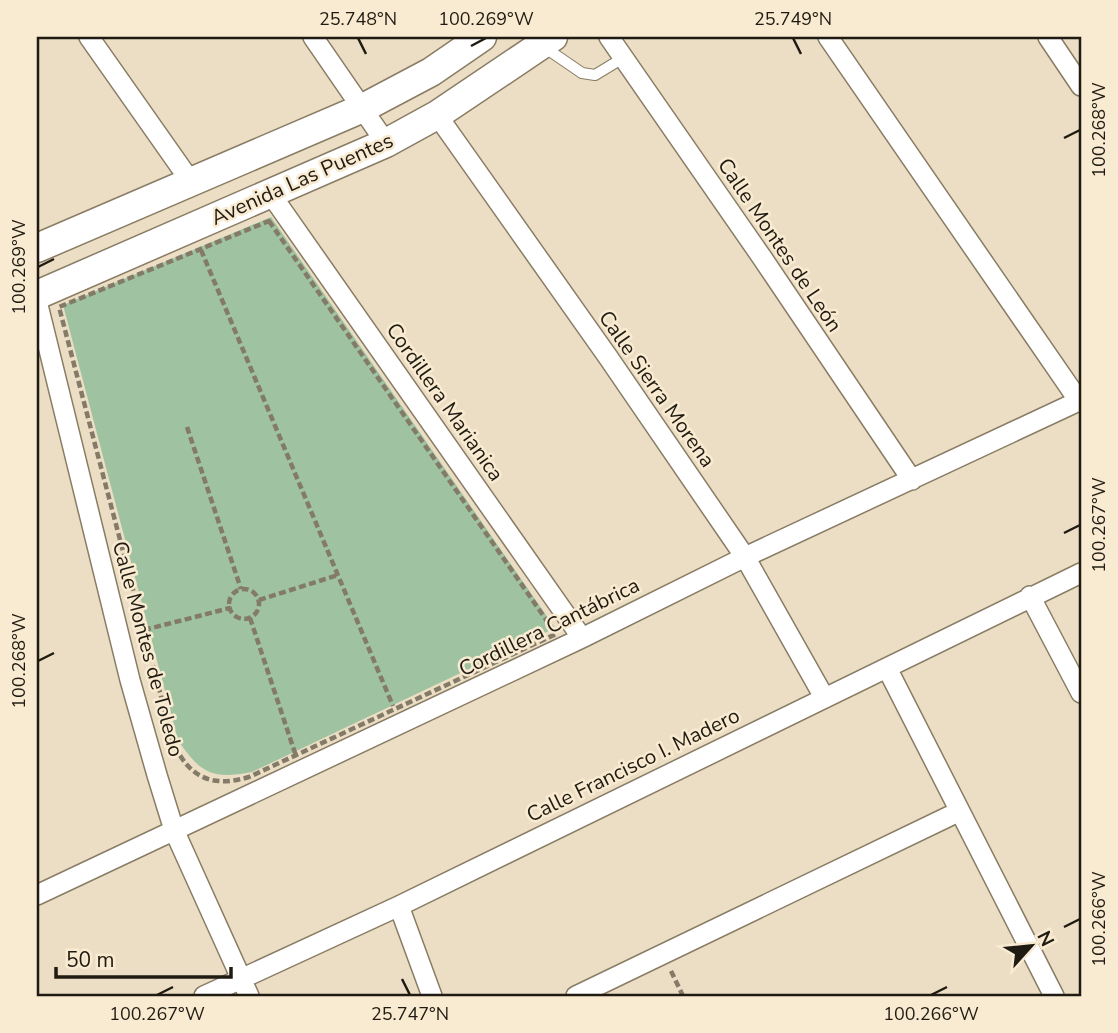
<svg xmlns="http://www.w3.org/2000/svg" width="1118" height="1033" viewBox="0 0 1118 1033" font-family="'Nunito Sans',sans-serif">
<style>
.green{fill:#9fc3a0}
.lines{fill:none;stroke-linecap:round;stroke-linejoin:round}
.lane-casing{stroke:#897c65;stroke-width:12}
.street-casing{stroke:#897c65;stroke-width:22}
.secondary-casing{stroke:#897c65;stroke-width:31}
.path{stroke:#837a68;stroke-width:4.5;stroke-dasharray:7 3.5;stroke-linecap:butt}
.lane{stroke:#fff;stroke-width:10}
.street{stroke:#fff;stroke-width:19}
.secondary{stroke:#fff;stroke-width:28}
.ticks{fill:none;stroke:#201b12;stroke-width:2.5}
.labels{text-anchor:middle;stroke-width:5;stroke-linejoin:round;paint-order:stroke}
.street-label{font-size:21px;fill:#201b12;stroke:#f9ebd1}
.neatline{fill:none;stroke:#201b12;stroke-width:2.5}
.ticks-label{font-size:18px;text-anchor:middle;fill:#201b12}
</style>
<rect width="100%" height="100%" fill="#ecdec4"/>
<path class="green" d="M271,217l284,411 -303,144c-40,8 -52,1 -74,-32l-115,-435z"/>
<g class="lines">
<g class="lane-casing">
<path id="lane" d="M544,47l38,26 13,2 28,-17"/>
</g>
<g class="street-casing">
<path id="street" d="M89,37l102,145
M313,37l73,106
M609,37l154,222 149,221
M828,37l251,364
M1048,37l33,49
M437,115l171,242 137,200 79,140
M270,193l312,445
M37,301l93,379 27,95 17,55 75,166
M1030,596l51,97
M887,668l167,328
M37,895l545,-257 163,-81 336,-157
M399,906l33,90
M204,996l195,-90 682,-333
M576,996l382,-184"/>
</g>
<g class="secondary-casing">
<path id="secondary" d="M37,248l326,-140 68,-36 51,-35
M37,295l349,-152 51,-28 116,-78"/>
</g>
<path class="path" d="M269,221l287,413 -307,143c-37,11 -60,1 -76,-35l-114,-435z
M201,250l192,456
M187,427l54,162
M229 604a15 15 0 1 1 30 0a15 15 0 1 1-30 0Z
M259,600l79,-25
M250,618l45,135
M144,630l86,-22
M671,971l12,25"/>
<use href="#lane" class="lane"/>
<use href="#street" class="street"/>
<use href="#secondary" class="secondary"/>
</g>
<path class="ticks" d="M358,38l8,16M793,38l8,16M471,46l15,-8M1064,138l16,-8M38,267l16,-8M1064,533l16,-8M38,661l16,-8M1064,927l16,-8M402,979l8,16M157,995l16,-8M931,995l16,-8"/>
<g class="labels">
<g class="street-label">
<text transform="translate(302 179) rotate(-24)" y="7">Avenida Las Puentes</text>
<text transform="translate(780 245) rotate(56)" y="7">Calle Montes de León</text>
<text transform="translate(657 389) rotate(55)" y="7">Calle Sierra Morena</text>
<text transform="translate(445 402) rotate(55)" y="7">Cordillera Marianica</text>
<text transform="translate(549 627) rotate(-26)" y="7">Cordillera Cantábrica</text>
<text transform="translate(148 649) rotate(75)" y="7">Calle Montes de Toledo</text>
<text transform="translate(633 765) rotate(-26)" y="7">Calle Francisco I. Madero</text>
</g>
</g>
<rect width="1118" height="1033" fill="none" stroke="#f9ebd1" stroke-width="77"/>
<g transform="translate(1031 946) rotate(63)" stroke="#f9ebd1" stroke-width="5" paint-order="stroke">
<path d="M0-5L12 26L0 18L-12 26Z" fill="#201b12"/>
<text y="-10" font-size="19" font-weight="bold" text-anchor="middle" fill="#201b12">N</text>
</g>
<path d="M56 967v10h175v-10" fill="none" stroke="#201b12" stroke-width="3.5"/>
<text x="66" y="967" font-size="21" fill="#201b12" stroke="#f9ebd1" stroke-width="5" paint-order="stroke">50 m</text>
<rect x="38" y="38" width="1042" height="957" class="neatline"/>
<g class="ticks-label">
<text x="358" y="25">25.748°N</text>
<text x="486" y="25">100.269°W</text>
<text x="793" y="25">25.749°N</text>
<text transform="translate(1099 130) rotate(-90)" y="6">100.268°W</text>
<text transform="translate(19 267) rotate(-90)" y="6">100.269°W</text>
<text transform="translate(1099 525) rotate(-90)" y="6">100.267°W</text>
<text transform="translate(19 661) rotate(-90)" y="6">100.268°W</text>
<text transform="translate(1099 919) rotate(-90)" y="6">100.266°W</text>
<text x="157" y="1020">100.267°W</text>
<text x="410" y="1020">25.747°N</text>
<text x="931" y="1020">100.266°W</text>
</g>
</svg>
